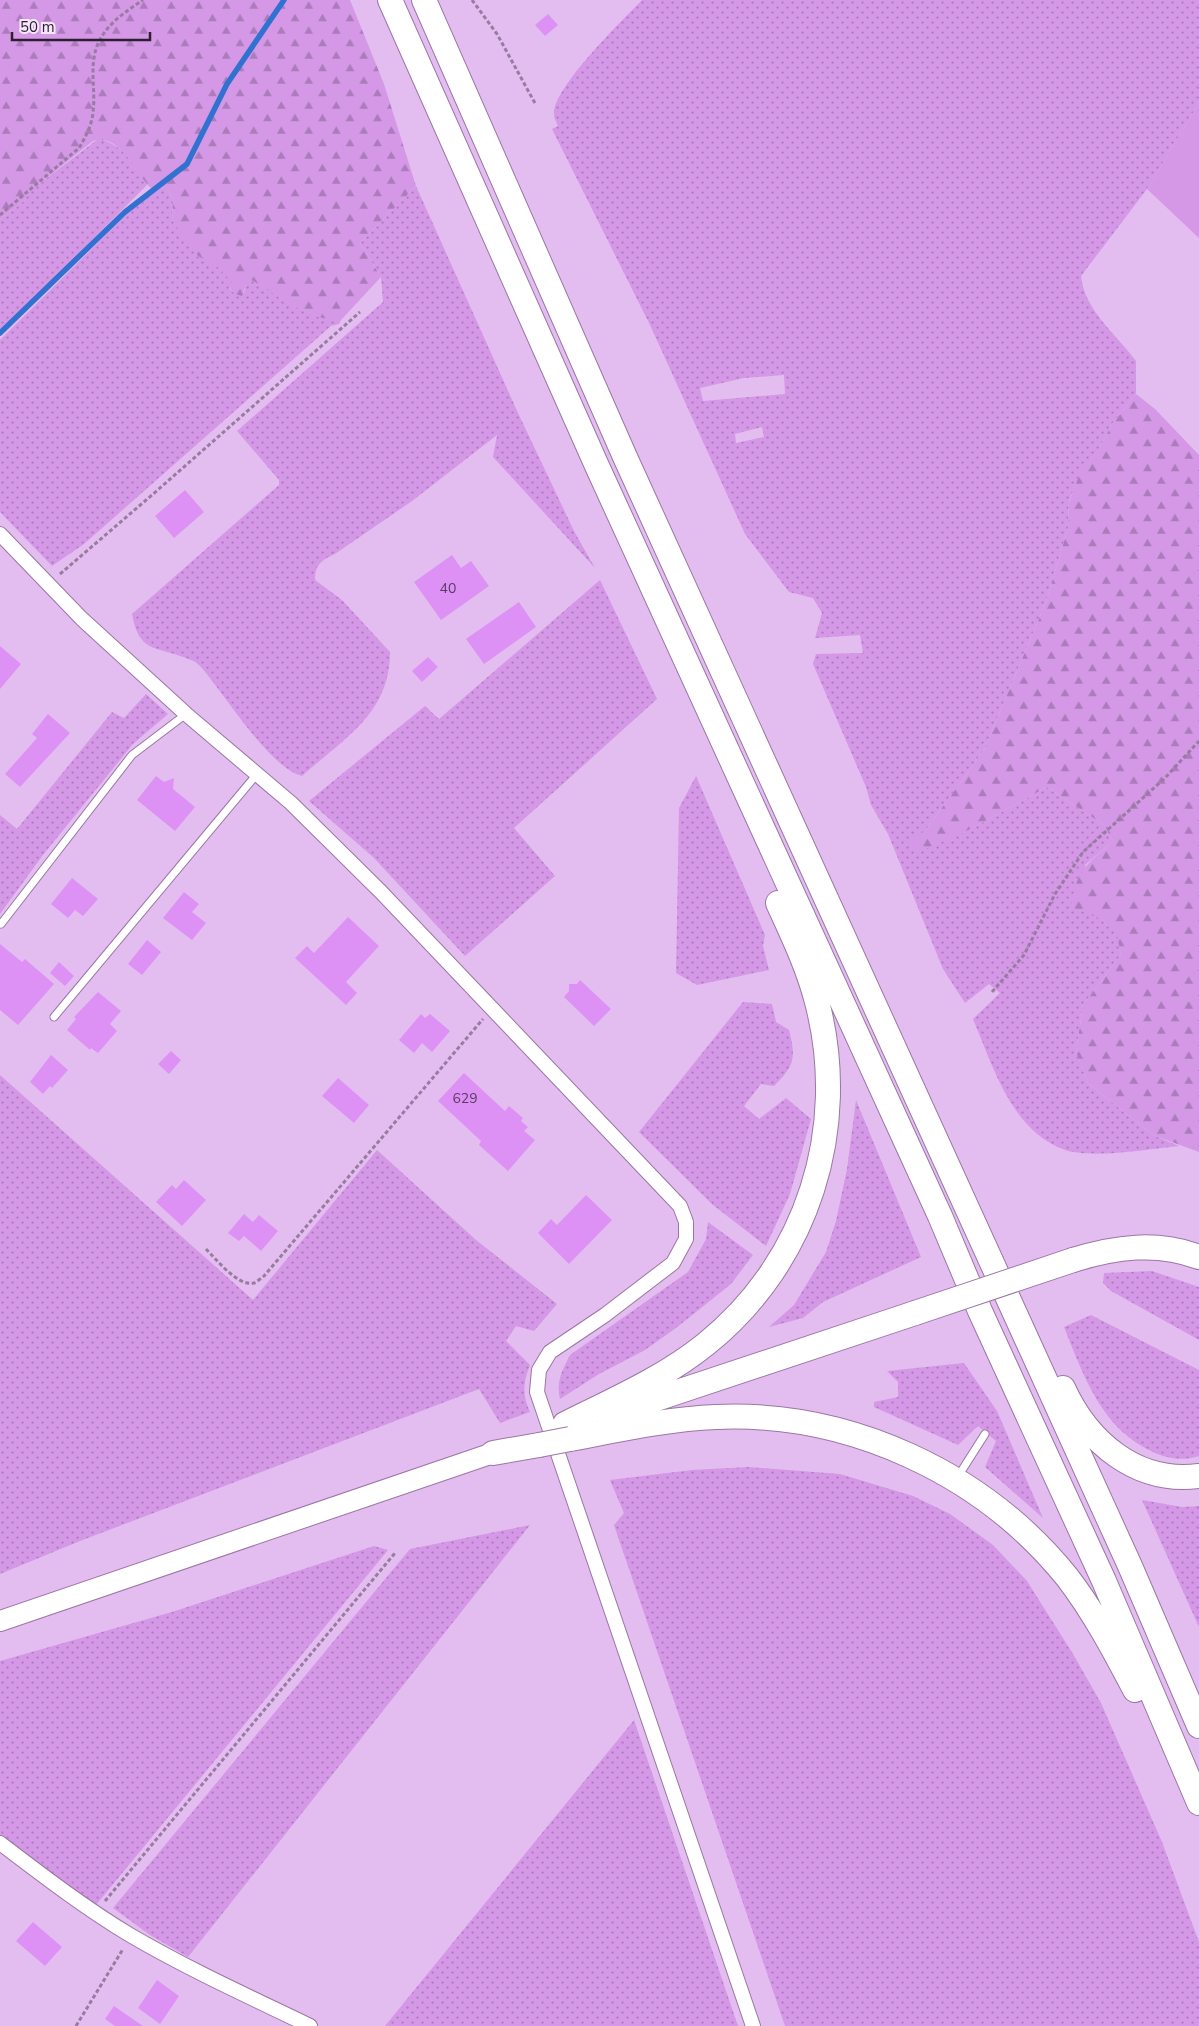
<svg xmlns="http://www.w3.org/2000/svg" width="1199" height="2026" viewBox="0 0 1199 2026" font-family="'Nunito Sans',sans-serif">
<style>
.grass{fill:url(#grass-dots);fill-rule:evenodd}
.forest{fill:url(#forest-firs)}
.garden{fill:#d498e6}
.lines{fill:none;stroke-linecap:round;stroke-linejoin:round}
.stream{stroke:#3172d0;stroke-width:5.5}
.building{fill:#de91f5}
.service-casing{stroke:#9a76a5;stroke-width:9}
.minor-casing{stroke:#9a76a5;stroke-width:16}
.secondary-casing{stroke:#9a76a5;stroke-width:22}
.trunk-casing{stroke:#9a76a5;stroke-width:26}
.path{stroke:#987ba1;stroke-width:3;stroke-dasharray:4 2.5;stroke-linecap:butt}
.service{stroke:#fff;stroke-width:7}
.minor{stroke:#fff;stroke-width:14}
.secondary{stroke:#fff;stroke-width:20}
.trunk{stroke:#fff;stroke-width:24}
.trunk-bridge-casing{stroke:#9a76a5;stroke-width:26;stroke-linecap:butt}
.trunk-bridge{stroke:#fff;stroke-width:24}
.labels{text-anchor:middle;stroke-width:5;stroke-linejoin:round;paint-order:stroke}
.number-label{font-size:14px;fill:#593b62}
</style>
<defs>
<pattern id="grass-dots" width="8" height="8" patternUnits="userSpaceOnUse" patternTransform="scale(1.25)"><rect width="8" height="8" fill="#d498e6"/><path d="M2 2h.1M6 6h.1" fill="none" stroke="#ac7bbb" stroke-width="1.8" stroke-linecap="round"/></pattern>
<pattern id="forest-firs" width="22" height="20" patternUnits="userSpaceOnUse" patternTransform="scale(1.25)"><rect width="22" height="20" fill="#d498e6"/><path d="M5 1l3.5 6h-7zM16 11l3.5 6h-7z" fill="#ac7bbb"/></pattern>
</defs>
<rect width="100%" height="100%" fill="#e3bdef"/>
<path class="grass" d="M642,0h557v103l-52,86 -66,87c3,34 36,59 55,85v33l-24,30 -13,25 -19,25 -11,27 -1,27 -22,74 -62,148 -59,81 38,2 84,-46 57,38 9,16 -28,24 16,54 17,16 3,20 -38,50 -7,47 12,31 65,52 26,11c-30,3 -86,13 -114,4 -54,-19 -72,-84 -92,-131l27,-26 -11,-9 -24,19 -22,-34 -55,-135 -17,-29 -5,-18 -53,-123 3,-10 47,-1 -3,-18 -45,3 7,-25 -9,-15 -24,-6 -44,-58 -95,-209 -98,-196 6,-3c-1,-3 -4,-8 -4,-11 -2,-27 69,-95 88,-115zM784,375l1,19 -82,7 -3,-13 44,-10zM762,427l2,10 -28,6 -1,-9z
M98,139c21,3 42,27 49,46l-147,147v-112l25,-20 2,-7z
M416,186l102,227 56,118 21,37 -102,-111 4,-22 -85,66 -77,53c-13,6 -20,10 -20,26l27,20 48,52c0,62 -46,86 -88,124 -34,-9 -78,-84 -103,-111 -4,-4 -8,-5 -13,-7 -31,-12 -47,-5 -54,-44l147,-129v-5l-42,-49 146,-129 -2,-25 -21,-34z
M166,187l7,12 -1,21 30,37 21,13 10,11 -4,7 4,4 11,1 3,-16c27,15 63,45 94,43l-2,4 -8,2 -247,218 -32,22 -52,-54v-172l152,-151z
M600,580l57,119 -143,129 41,48 -90,80 -91,-98 -65,-57 116,-95 14,13z
M146,694l22,20 -35,30 -90,111 -43,59v-99l17,14 95,-117 12,6z
M696,776l69,159 -2,11 6,24 -72,15 -21,-12 3,-165z
M743,1002l29,2 4,18 13,8c7,28 6,35 -15,56l-13,-2 -17,22 15,13 27,-21 25,21 -21,75 -24,52 -53,-41 -74,-73z
M0,1075l253,225 124,-150 99,90 81,64 -23,27 -18,-5 -10,15 24,24c-7,17 -8,30 0,47l-30,11 -21,-34 -399,152 -80,33z
M856,1100l65,157 -98,45 -20,16 -34,9 25,-22 32,-53 10,-31 11,-52z
M708,1222l45,33 -22,29 -55,44 -31,22 -46,24 -39,25c-4,-18 2,-28 10,-44l118,-83 18,-33z
M1152,1271l47,16v53l-88,-49 -8,-8 1,-10z
M1091,1315l108,55v86c-15,5 -30,3 -44,-3 -53,-23 -71,-76 -91,-126z
M964,1363l33,48 46,107 -58,-51 11,-26 -18,-15 -20,19 -84,-38v-5l24,-5v-15l-11,-11z
M748,1467l92,7 73,22 37,18 43,31 34,36 46,73 28,49 61,139 37,100v84h-414l-171,-501 10,-12 -14,-33 82,-10z
M1142,1500l40,7 17,-1v121z
M530,1525l-342,432 -38,-22 -37,-27 297,-359z
M374,1546l14,4 -292,355 -96,-68v-176l172,-49z
M634,1720l104,306h-353z"/>
<path class="forest" d="M0,0h350l34,84 32,102 -56,57 21,34 -40,43c-31,2 -67,-28 -93,-42l-6,18 -7,-2 -7,-8 5,-5 -11,-5 1,-6 -25,-14 -26,-36 1,-21 -7,-12 -14,2c-15,-12 -31,-57 -59,-48l-66,52 -2,7 -25,20z
M1136,394l19,15 44,46v697l-46,-17 -65,-52 -12,-31 7,-47 38,-50 -4,-20 -16,-16 -30,-12c6,-38 15,-42 42,-66l-9,-16 -57,-38 -84,46 -45,19 -9,-12 16,-9 59,-81 62,-148 22,-74 1,-26 11,-29 19,-24 13,-25z"/>
<path class="garden" d="M1199,103v135l-52,-49z"/>
<g class="lines">
<path class="stream" d="M0,333l125,-121 62,-48 40,-80 57,-84"/>
</g>
<path class="building" d="M548,14l10,11 -13,11 -10,-11z
M185,490l19,22 -30,26 -19,-22z
M452,555l9,13 10,-7 18,25 -48,34 -27,-38z
M519,602l17,25 -52,37 -18,-25z
M0,646l21,18 -21,25z
M428,657l10,10 -16,15 -10,-11z
M48,714l22,19 -50,54 -15,-13 32,-36 -5,-4z
M156,776l8,6 10,-4 -1,11 22,18 -20,24 -38,-31z
M72,878l26,21 -15,17 -8,-6 -7,8 -17,-14z
M184,892l15,12 -7,8 14,11 -14,17 -29,-22z
M348,917l31,29 -33,36 11,11 -11,12 -51,-47 12,-12 7,7z
M147,940l14,12 -19,23 -14,-11z
M0,944l22,18 3,-3 29,25 -36,41 -18,-15z
M59,962l15,14 -9,10 -15,-13z
M580,980l31,29 -17,17 -30,-29 5,-6v-7h8z
M98,992l23,19 -11,13 7,7 -19,22 -7,-5 -1,2 -23,-20 9,-11 -2,-2z
M421,1014l4,4 5,-4 20,17 -18,21 -10,-9 -8,10 -15,-13z
M171,1051l10,9 -12,14 -11,-10z
M51,1055l17,15 -16,18 -2,-2 -7,8 -13,-12z
M464,1073l41,38 4,-5 14,12 -2,3 7,6 -4,4 11,9 -27,31 -29,-26 2,-4 -43,-40z
M338,1078l31,27 -15,18 -32,-27z
M184,1180l22,20 -24,26 -26,-24 16,-17 4,4z
M586,1195l26,25 -43,44 -31,-31 13,-14 6,6z
M244,1214l9,8 6,-7 19,16 -17,20 -17,-15 -5,5 -11,-8z
M33,1922l29,25 -17,19 -29,-25z
M157,1980l22,16 -19,28 -22,-16z
M114,2006l10,7 19,13h-28l-10,-7z"/>
<g class="lines">
<g class="service-casing">
<path id="service" d="M1,924l131,-169 54,-41
M54,1017l203,-243
M957,1478l28,-44"/>
</g>
<g class="minor-casing">
<path id="minor" d="M0,534l82,85 104,95 105,89 90,89 299,314 6,16v17l-13,24 -68,52 -55,37 -11,18 -2,22 216,634
M0,1843c42,32 85,65 130,92 58,34 120,62 180,91"/>
</g>
<g class="secondary-casing">
<path id="secondary" d="M0,1621l493,-168"/>
</g>
<g class="trunk-casing">
<path id="trunk" d="M390,0l207,466 343,750 40,95 124,270 95,222
M424,0l201,457 505,1109 69,160
M1073,1260c42,-13 84,-19 126,-3
M1063,1388c25,55 74,96 136,88
M608,1415l307,-102
M565,1424c48,-24 99,-46 141,-80 102,-82 144,-216 111,-342 -9,-35 -24,-66 -39,-99
M570,1439c48,-9 97,-20 146,-22 133,-6 267,56 351,160 27,35 48,75 68,113
M493,1453l46,-8"/>
</g>
<path class="path" d="M472,0l25,34 39,71
M0,215l79,-67c7,-12 13,-23 14,-36 3,-21 -4,-45 4,-66 8,-21 28,-34 46,-46
M60,574l92,-79 208,-183
M992,992l32,-37 31,-61 28,-42 82,-74 34,-37
M206,1249c10,10 32,38 48,34 3,-1 7,-5 10,-7l219,-257
M105,1901l290,-348
M76,2026l47,-77"/>
<use href="#service" class="service"/>
<use href="#minor" class="minor"/>
<use href="#secondary" class="secondary"/>
<use href="#trunk" class="trunk"/>
<g class="trunk-bridge-casing">
<path id="trunk-bridge" d="M915,1313l158,-53
M539,1445l31,-6"/>
</g>
<use href="#trunk-bridge" class="trunk-bridge"/>
</g>
<g class="labels">
<g class="number-label">
<text x="448" y="593">40</text>
<text x="465" y="1103">629</text>
</g>
</g>
<path d="M12 32v8h138v-8" fill="none" stroke="#2d1e31" stroke-width="2.5"/>
<text x="20" y="32" font-size="15" fill="#2d1e31" stroke="#f7e7fc" stroke-width="4" paint-order="stroke">50 m</text>
</svg>
